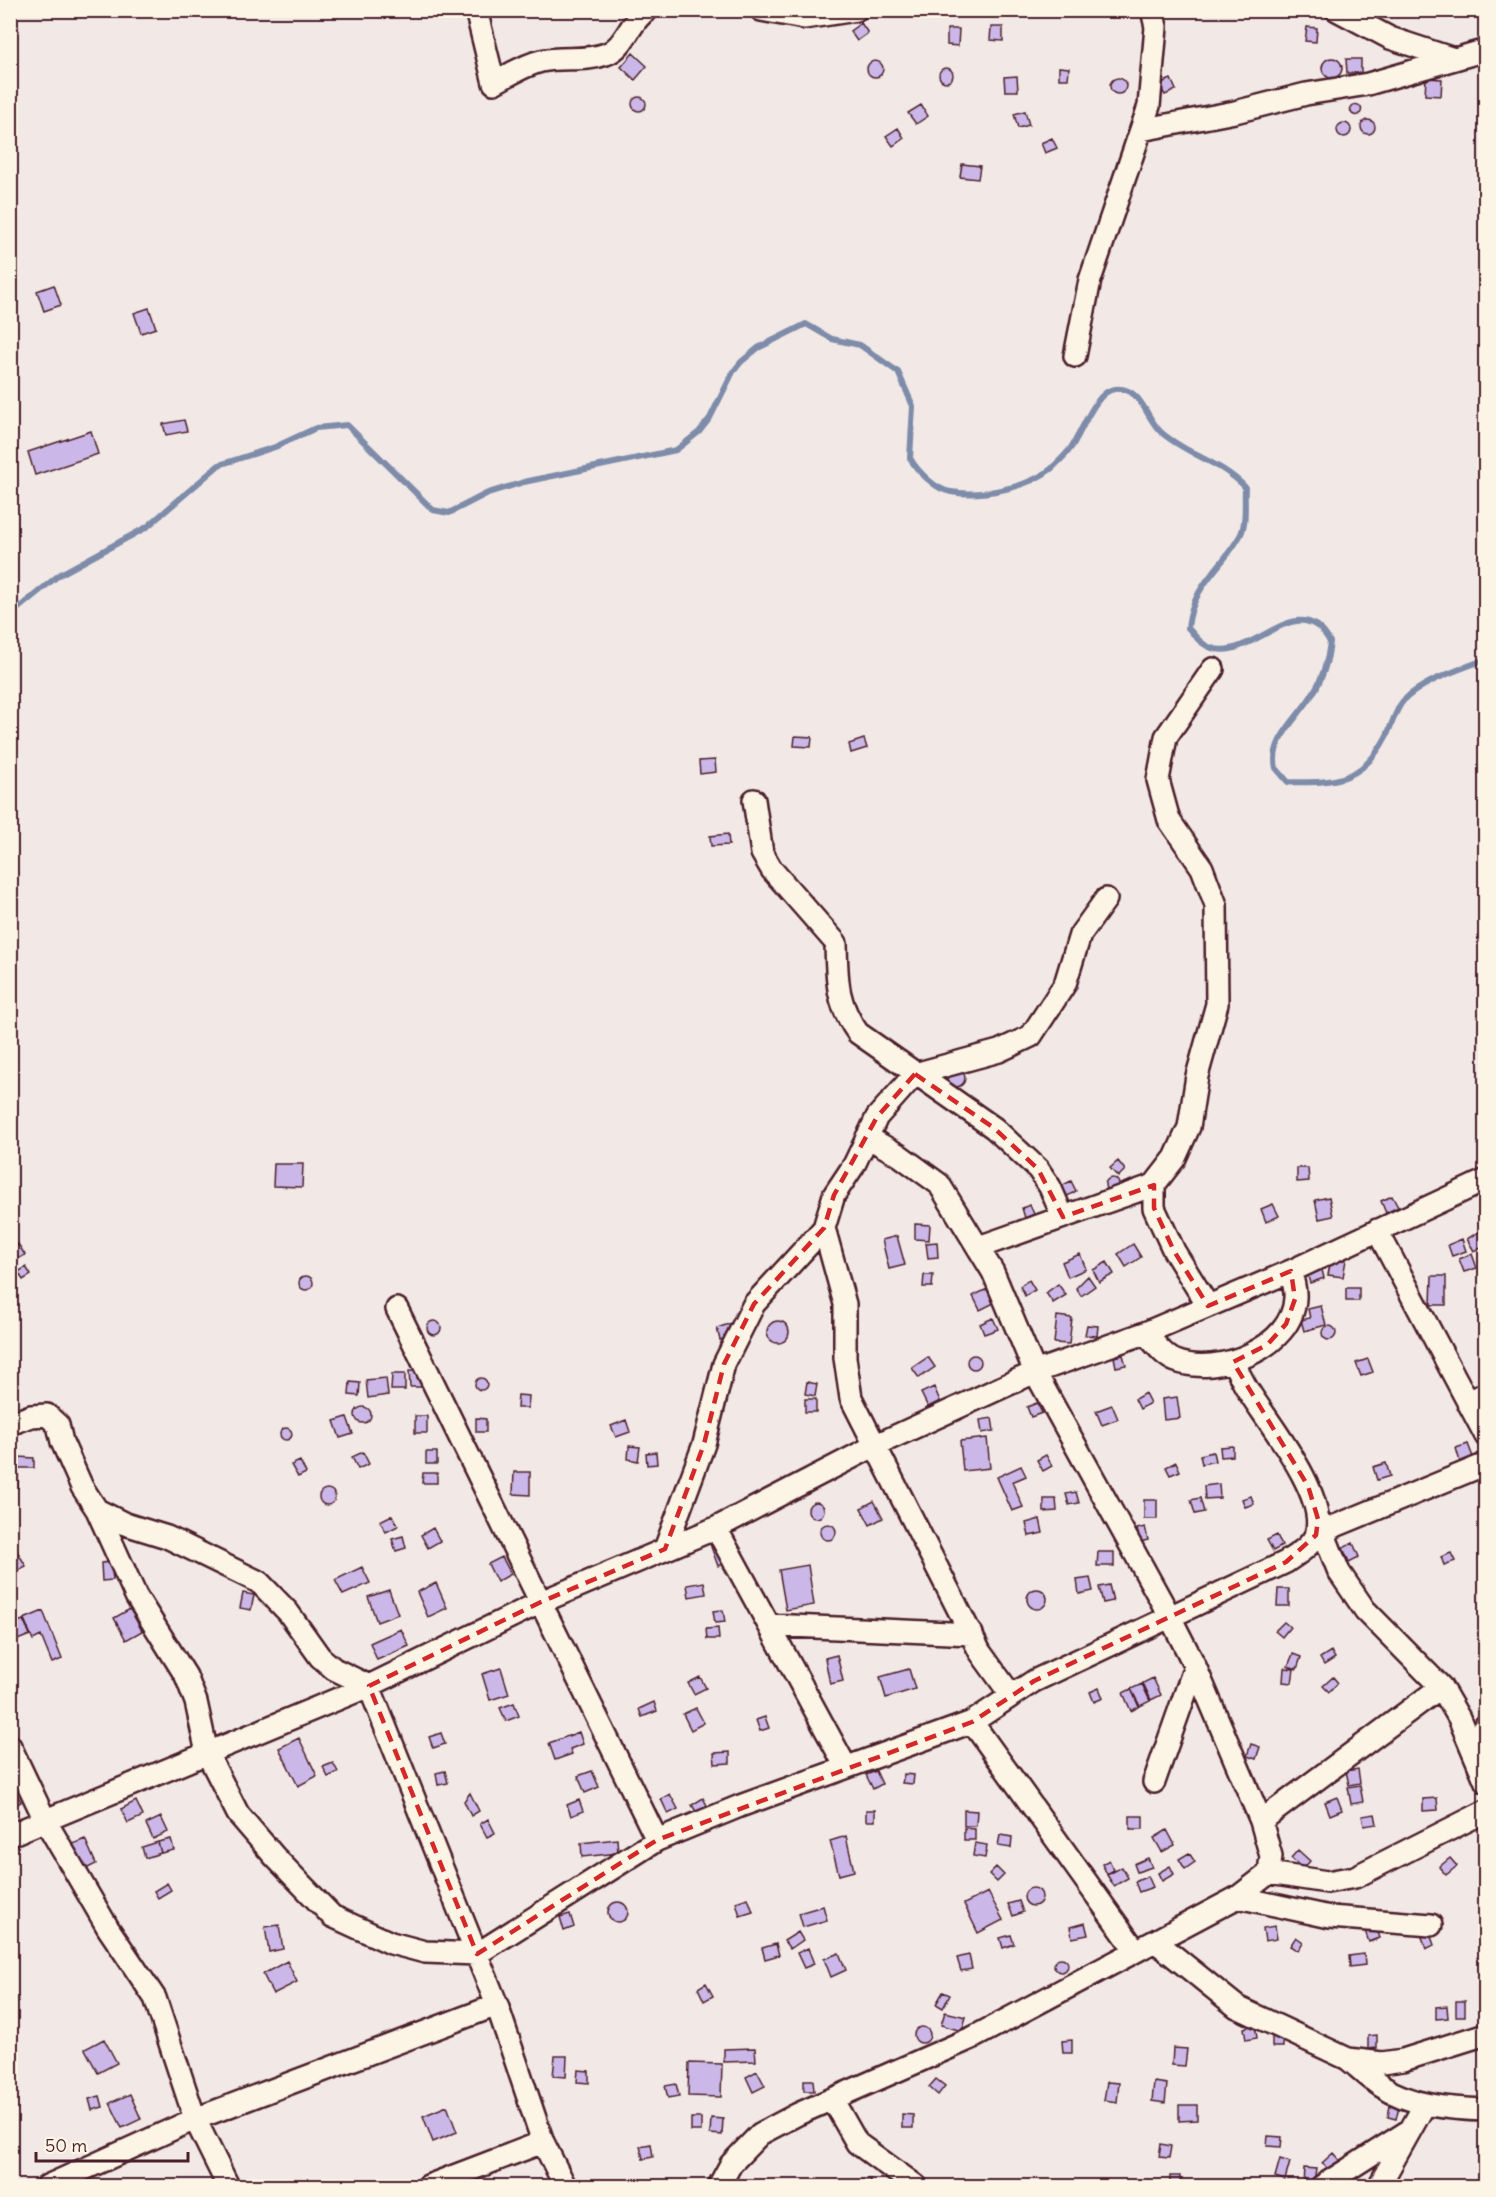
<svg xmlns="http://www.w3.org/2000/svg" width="1496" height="2197" viewBox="0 0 1496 2197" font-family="Delius,sans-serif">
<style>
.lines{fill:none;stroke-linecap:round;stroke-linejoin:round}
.stream{stroke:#7e8caa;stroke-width:6}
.building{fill:#cbb8e8;stroke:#4a1f2b;stroke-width:1.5}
.minor-casing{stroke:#4a1f2b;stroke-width:26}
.minor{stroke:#fcf5e5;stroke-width:21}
.marked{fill:none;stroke:#d62828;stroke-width:4.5;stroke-dasharray:12 8;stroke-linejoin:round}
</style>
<rect width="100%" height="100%" fill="#f2e9e6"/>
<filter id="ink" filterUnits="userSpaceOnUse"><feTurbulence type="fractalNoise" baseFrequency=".0167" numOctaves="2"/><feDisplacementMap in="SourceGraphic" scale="12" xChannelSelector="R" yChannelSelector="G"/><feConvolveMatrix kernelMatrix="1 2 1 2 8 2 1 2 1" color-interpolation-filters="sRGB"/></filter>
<g filter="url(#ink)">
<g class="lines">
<path class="stream" d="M10,615l49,-40 88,-48 72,-62 56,-18 41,-19 31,-3 86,85 16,3 39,-20 36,-11 152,-32 23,-18 11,-14 23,-46 8,-10 17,-14 48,-24 26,15 28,6 38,27 15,34 -3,52c7,13 26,32 41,34 30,5 76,-4 100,-23 6,-6 14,-13 19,-20 11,-14 25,-59 45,-60 27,-3 31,31 47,44 26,22 59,29 83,54 -1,14 2,34 -4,47 -18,34 -49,50 -53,94 4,4 8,10 13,14 43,35 95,-62 129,0 -2,18 -8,38 -18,53 -13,22 -43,45 -36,73l12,14c48,1 75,0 99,-47 5,-11 9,-26 16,-34 21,-21 56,-31 83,-42"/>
</g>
<path class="building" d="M861,23l7,10 -11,8 -7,-10z
M991,27h12v14l-13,-1z
M1307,27l10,1 -1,14 -11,-1z
M947,29h12l-1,17 -11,-1z
M633,53l14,13 -12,14 -14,-13z
M1322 68a10 10 0 1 1 20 0a10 10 0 1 1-20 0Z
M1346,59h15v14h-14z
M867 69a8 8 0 1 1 16 0a8 8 0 1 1-16 0Z
M1059,67l10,1 -1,11h-9z
M939 75a7 7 0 1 1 14 0a7 7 0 1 1-14 0Z
M1017,76l1,15h-13l-1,-14z
M1110 86a8 8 0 1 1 16 0a8 8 0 1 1-16 0Z
M1426,78l16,1 -1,17 -16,-1z
M1171,79l5,11 -11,5 -6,-11z
M632 104a7 7 0 1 1 14 0a7 7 0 1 1-14 0Z
M1350.5 110a5.5 5.5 0 1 1 11 0a5.5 5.5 0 1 1-11 0Z
M921,105l7,11 -12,8 -8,-11z
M1025,111l4,14 -11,3 -4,-14z
M1361 127a7 7 0 1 1 14 0a7 7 0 1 1-14 0Z
M1337 130a7 7 0 1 1 14 0a7 7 0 1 1-14 0Z
M898,128l6,10 -11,8 -7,-10z
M1052,138l5,10 -12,5 -4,-10z
M962,164l18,2 -2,13 -18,-2z
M54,285l7,20 -17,6 -7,-20z
M149,308l7,20 -15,5 -7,-20z
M184,420l3,11 -21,4 -3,-11z
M91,431l7,23 -63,21 -7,-23z
M795,736l17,1 -1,10 -17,-1z
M864,739l3,9 -16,5 -2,-9z
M715,760l1,12 -16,2 -1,-13z
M728,834l1,11 -18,1 -1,-10z
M947 1078a9 9 0 1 1 18 0a9 9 0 1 1-18 0Z
M1118,1161l7,9 -7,7 -8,-9z
M274,1164h29l-1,23 -29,-1z
M1297,1168h11l1,13 -12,1z
M1105 1185a7 7 0 1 1 14 0a7 7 0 1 1-14 0Z
M1071,1181l5,10 -10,6 -5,-11z
M1392,1196l6,11 -12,6 -5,-12z
M1329,1197l4,19 -14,3 -4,-19z
M1273,1204l6,12 -13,6 -5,-13z
M1030,1205l4,9 -9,4 -3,-10z
M915,1224l15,1 -1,15 -14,-1z
M1480,1231l6,13 -12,7 -7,-12z
M897,1236l8,29 -16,4 -7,-29z
M1462,1239l4,12 -14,5 -4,-11z
M937,1242l1,15 -10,1 -2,-15z
M18,1244l7,11 -7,4 -7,-12z
M1133,1244l8,13 -15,10 -8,-13z
M1080,1254l6,15 -18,8 -6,-15z
M1472,1254l5,14 -13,4 -5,-13z
M1331,1258l15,2 -3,17 -15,-2z
M1107,1262l7,12 -15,8 -6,-12z
M1321,1266l3,12 -14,5 -4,-13z
M26,1267l5,8 -8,5 -5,-8z
M924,1275h9l-1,12h-9z
M1088,1276l7,10 -14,10 -5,-8z
M1432,1276h14v29h-15z
M299 1283a7 7 0 1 1 14 0a7 7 0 1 1-14 0Z
M1029,1280l6,10 -10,6 -5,-10z
M1058,1284l8,11 -13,8 -7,-10z
M1346,1288h13v13h-13z
M987,1289l7,14 -14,7 -7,-14z
M1321,1306l5,19 -22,6 -3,-11 9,-2 -2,-9z
M1057,1316l15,2 -3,26 -15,-1z
M993,1318l5,11 -14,5 -4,-10z
M427 1328a7 7 0 1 1 14 0a7 7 0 1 1-14 0Z
M767 1332a11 11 0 1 1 22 0a11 11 0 1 1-22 0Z
M729,1324l4,12 -13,4 -3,-12z
M1087,1325l11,1 -1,10 -12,-1z
M1322 1333a7 7 0 1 1 14 0a7 7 0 1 1-14 0Z
M1123,1355l3,10 -10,2 -2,-10z
M967 1362a7 7 0 1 1 14 0a7 7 0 1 1-14 0Z
M928,1357l7,10 -16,11 -7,-10z
M1368,1359l5,13 -12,4 -5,-13z
M409,1371h12v16h-11z
M392,1374h13v16h-14z
M386,1378l2,17 -20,3 -2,-18z
M475 1384a6 6 0 1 1 12 0a6 6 0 1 1-12 0Z
M350,1382l10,1 -1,13 -10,-1z
M807,1382l10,2 -2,12 -10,-2z
M934,1387l6,14 -12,6 -7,-14z
M1145,1393l5,10 -10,6 -5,-10z
M518,1395l11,1 -1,12h-11z
M1177,1397l3,21 -16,2 -2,-21z
M805,1399h11v13h-11z
M1037,1403l5,10 -11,4 -4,-10z
M1112,1405l6,14 -16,6 -6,-14z
M355 1415a8 8 0 1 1 16 0a8 8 0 1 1-16 0Z
M415,1416h12v17h-12z
M347,1417l6,17 -13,4 -6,-17z
M476,1418l10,1v13h-10z
M992,1418l2,13 -12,2 -2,-13z
M626,1420l4,12 -14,5 -5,-11z
M280 1434a6 6 0 1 1 12 0a6 6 0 1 1-12 0Z
M987,1438l3,30 -27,3 -3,-30z
M1468,1444l5,13 -13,5 -4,-14z
M629,1446l11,1 -2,14 -10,-2z
M1233,1446v10l-12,1 -1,-10z
M363,1452l6,12 -11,5 -6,-12z
M426,1452h11v12h-11z
M656,1452l1,12 -10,1 -1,-12z
M1213,1452l2,9 -13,3 -2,-9z
M1046,1455l6,11 -9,5 -6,-11z
M18,1457l16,1v10h-16z
M300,1461l6,12 -8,4 -7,-12z
M1176,1462l4,9 -10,4 -4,-8z
M1386,1463l4,13 -13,4 -4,-13z
M1021,1466l5,10 -14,6 11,25 -11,4 -15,-34z
M514,1472h16v23l-17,-1z
M423,1473h14v10h-15z
M10,1474h8v13h-8z
M1219,1484l1,14 -15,1 -1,-13z
M319 1497a8 8 0 1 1 16 0a8 8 0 1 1-16 0Z
M1076,1492l3,11 -10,2 -3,-11z
M1251,1496l3,8 -9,3 -3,-8z
M1200,1498l4,14 -9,2 -4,-14z
M1044,1499h12l1,12 -13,1z
M1144,1500h13v19h-13z
M874,1501l9,17 -13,7 -9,-17z
M808 1510a8 8 0 1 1 16 0a8 8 0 1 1-16 0Z
M392,1515l6,11 -12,6 -6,-11z
M1040,1519l3,14 -14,3 -3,-13z
M820 1532a8 8 0 1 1 16 0a8 8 0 1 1-16 0Z
M1145,1527l3,13 -8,2 -3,-13z
M433,1528l7,13 -12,7 -7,-13z
M1277,1535l5,11 -9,5 -6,-11z
M403,1536l3,12 -10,3 -4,-12z
M717,1541l8,22 -7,3 -8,-22z
M12,1543l14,23 -16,9v-31z
M1353,1543l6,14 -10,5 -6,-14z
M1098,1552h16v14h-17z
M1451,1553l4,8 -11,4 -3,-8z
M502,1557l9,17 -14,8 -9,-18z
M111,1562l2,18 -11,1 -1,-18z
M808,1565l6,40 -28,5 -7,-40z
M362,1567l8,16 -27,12 -8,-15z
M1090,1578l3,13 -14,3 -2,-14z
M704,1582l2,12 -17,3 -2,-12z
M436,1583l11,25 -19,9 -11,-25z
M1109,1585l4,16 -10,2 -4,-16z
M1278,1589h11v17h-12z
M1027 1599a10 10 0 1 1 20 0a10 10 0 1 1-20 0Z
M389,1590l9,24 -21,8 -9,-25z
M243,1593l11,2 -3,15 -11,-2z
M130,1609l12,22 -16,9 -12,-22z
M723,1610l2,12 -10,1 -2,-12z
M43,1611l19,48 -10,4 -11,-27 -8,4 -9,-21z
M23,1620l7,15 -20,8v-18z
M1284,1622l6,5 -8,10 -7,-6z
M718,1628l1,11h-12l-1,-10z
M401,1629l8,17 -32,14 -7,-17z
M1331,1651l4,7 -11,7 -4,-7z
M1293,1654l8,3 -4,12 -9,-3z
M837,1655l6,26 -13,3 -5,-26z
M501,1668l8,26 -19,6 -8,-26z
M1284,1668l10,1 -2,14 -9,-1z
M909,1669l6,20 -29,9 -6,-21z
M700,1677l6,11 -12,6 -6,-11z
M1333,1677l5,6 -9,9 -6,-6z
M1153,1678l8,17 -10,5 -8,-17z
M1142,1684l8,17 -10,5 -9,-17z
M1099,1688l4,10 -9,4 -4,-10z
M1131,1689l8,18 -8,4 -8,-18z
M654,1702l3,9 -15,6 -3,-8z
M514,1703l5,13 -13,5 -6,-13z
M696,1708l8,15 -13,7 -8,-16z
M765,1717l4,11 -9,3 -4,-11z
M579,1732l4,12 -13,5 2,5 -17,6 -6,-17z
M441,1733l4,11 -12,4 -4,-11z
M299,1738l18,38 -19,10 -19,-38z
M1251,1744l9,3 -4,12 -9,-3z
M730,1752v11l-15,1 -1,-11z
M333,1763l5,9 -10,5 -5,-10z
M1358,1769l2,14 -11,2 -3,-14z
M445,1771l3,12 -10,2 -2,-12z
M592,1771l7,16 -14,6 -7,-17z
M876,1771l6,13 -9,5 -7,-14z
M904,1774l10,1 -1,9 -11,-1z
M1360,1785l3,17 -12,2 -3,-17z
M13,1787l8,15 -11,6v-20z
M470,1793l9,18 -8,5 -7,-15z
M670,1794l8,15 -10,5 -7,-15z
M1337,1797l5,13 -12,5 -5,-13z
M703,1798l6,11 -11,6 -6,-10z
M1437,1798l1,12 -15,1v-12z
M579,1800l4,11 -12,5 -4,-11z
M136,1801l7,15 -15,7 -7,-14z
M866,1810h9v11h-9z
M964,1810l13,1 -1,15h-12z
M1375,1814l2,10 -13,2 -2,-10z
M1130,1816h13v13h-13z
M161,1817l7,15 -15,7 -7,-15z
M488,1819l7,14 -8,4 -7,-13z
M964,1828l11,1v11h-11z
M1167,1830l8,15 -13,7 -8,-14z
M1000,1835l12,2 -1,11 -13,-2z
M846,1836l8,35 -15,4 -9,-34z
M85,1839l11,25 -12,6 -11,-26z
M171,1839l3,11 -13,3 -3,-11z
M617,1839l1,14 -36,4 -1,-14z
M158,1842l3,11 -16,5 -3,-11z
M975,1843l12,2 -2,13 -12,-2z
M1298,1850l12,11 -7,8 -12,-11z
M1189,1853l6,9 -10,7 -6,-10z
M1148,1858l4,9 -15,5 -3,-8z
M1450,1858l7,8 -11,9 -7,-8z
M1109,1860l5,10 -7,4 -5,-10z
M1170,1866l4,8 -12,7 -4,-8z
M996,1867l8,8 -7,7 -8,-8z
M1122,1867l6,11 -14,8 -7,-11z
M1148,1876l5,11 -14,5 -4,-10z
M167,1883l4,7 -13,8 -4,-7z
M1024 1897a9 9 0 1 1 18 0a9 9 0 1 1-18 0Z
M988,1892l15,28 -25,13 -14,-29z
M748,1898l5,14 -13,4 -4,-14z
M1019,1901l4,11 -10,4 -5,-12z
M608 1912a10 10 0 1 1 20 0a10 10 0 1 1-20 0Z
M823,1906l4,14 -24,7 -4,-14z
M570,1914l4,13 -10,4 -4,-14z
M1085,1923l3,12 -16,3 -2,-11z
M279,1925l4,24 -14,3 -4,-25z
M1275,1926l2,13 -12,2 -2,-13z
M1376,1927l4,11 -11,4 -4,-11z
M798,1932l5,8 -13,9 -6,-8z
M1430,1934l4,11 -8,4 -4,-12z
M1011,1935l3,9 -11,4 -3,-10z
M1296,1937l7,5 -5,9 -8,-5z
M776,1944l3,11 -14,4 -3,-11z
M808,1948l6,16 -10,4 -7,-15z
M839,1953l7,17 -15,7 -7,-18z
M1364,1954l1,11 -15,2 -1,-11z
M969,1955l3,14 -11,2 -4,-13z
M1054 1965a7 7 0 1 1 14 0a7 7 0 1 1-14 0Z
M287,1961l10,21 -24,12 -10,-20z
M706,1983l7,13 -9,5 -6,-13z
M943,1992l7,3 -7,13 -7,-4z
M1456,2001h9v15h-9z
M1447,2006l1,12 -12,1v-12z
M945,2012l21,5 -4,14 -21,-6z
M1255,2025l2,13 -11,2 -2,-12z
M914 2035a8 8 0 1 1 16 0a8 8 0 1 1-16 0Z
M1272,2033h11v14h-11z
M1377,2035v13l-9,1v-13z
M104,2039l13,24 -19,10 -13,-24z
M1072,2040v13h-9l-1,-12z
M755,2048l1,13 -32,1v-13z
M1173,2048l14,1 -2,17 -13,-1z
M555,2056h12l-1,21 -13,-1z
M689,2063l33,1 -1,33 -33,-1z
M578,2070l11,1v12l-12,-1z
M757,2071l8,15 -12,6 -7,-15z
M936,2079l9,7 -7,9 -9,-8z
M804,2080h9l1,11h-10z
M1107,2082l12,1 -2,19 -13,-2z
M1154,2082l13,2 -2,19 -13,-2z
M676,2084l3,12 -11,2 -3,-12z
M130,2094l11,25 -19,9 -12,-25z
M100,2096l3,11 -11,3 -3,-11z
M1179,2105h18v15l-18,1z
M1390,2105l9,1 -3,13 -8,-2z
M447,2106l10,26 -24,10 -10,-26z
M902,2114l11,1v13h-11z
M691,2118h10v13h-10z
M711,2118l12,1 -1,16 -12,-1z
M1268,2136l14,1 -1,10 -14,-1z
M651,2144l2,13 -10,2 -3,-13z
M1161,2144l10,2 -2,12 -10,-1z
M1333,2153l7,8 -10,10 -8,-8z
M1280,2159l10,3 -5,18 -10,-3z
M1304,2168l12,1 -2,14h-11z
M1170,2176h10v10h-10z
M870,2179l1,7h-17l-1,-4z"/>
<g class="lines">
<g class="minor-casing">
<path id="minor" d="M476,10l18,73c15,-8 30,-18 47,-22 21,-5 44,1 65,-7 20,-7 24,-34 41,-44
M761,10l43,8 52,-8
M1337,10l53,28 64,21
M1141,130l94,-18 71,-18 62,-10 118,-34
M1075,356l15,-76 59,-174 7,-79 -4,-17
M754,800l8,53 10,17 64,73c1,36 0,60 22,90l136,95 44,41 12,18 13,30
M824,1228l21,76v54l6,40 129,254 31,43
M1377,1230l109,206
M979,1247l175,-62
M1208,1306l-34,-55 -20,-43v-23l21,-27 14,-31 8,-51 20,-72 -1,-99 -14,-37 -33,-48 -11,-40 8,-43 47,-68
M397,1309l260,531
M1145,1333c9,9 19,24 31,28 41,16 117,-13 119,-63 1,-9 -3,-19 -4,-27
M1468,1403l18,-10
M10,1424l21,-8 16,-1 11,10 4,17 20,45 15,23 28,14 42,13 92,45 29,30 32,45 14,12 35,17 128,319 46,137 22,44
M97,1510l39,86 50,80 10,26 11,51 31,61 37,43 57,59 59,27 34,9 52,2 180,-114 83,-34 232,-84 62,-41 252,-119c11,-8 25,-15 30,-28 12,-37 -45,-108 -65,-139 -7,-10 -12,-22 -18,-33
M1318,1519l21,53 26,38 76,77 18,31 27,64
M716,1528l130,239
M1323,1531l163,-67
M665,1549l39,-105 20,-80 30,-60 70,-76 10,-33 20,-30 23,-48 38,-43 84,-23 32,-15 34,-52 15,-49 26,-36
M769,1625l203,9
M972,1722l164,229
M1471,1745l15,-20
M10,1746l35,74 63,108 47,70 40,121 33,67
M1154,1782l41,-116
M1261,1821l180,-134
M10,1835l359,-149 172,-84 175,-74 160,-83 159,-73 110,-39 146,-62 195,-91
M1269,1873l58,9 28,-5 131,-66
M1238,1897l92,20 101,8
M1155,1941l82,66 111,52 34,4 21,-3 83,-26
M1348,2059c11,9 22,20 33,27 30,20 70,23 105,24
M832,2099l25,44 59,43
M47,2186l148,-67 302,-114
M428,2186l115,-44
M719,2186l12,-22 29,-30 38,-20 176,-77 264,-140 31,-24 2,-17 -10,-35 -66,-155 -26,-51 -134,-243 -42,-100 -54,-88 -40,-29 -32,-18
M1322,2186l88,-56
M1379,2186l46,-82"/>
</g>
<use href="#minor" class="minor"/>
</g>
</g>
<path class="marked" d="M915,1074l79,54 44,41 25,48 91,-32v23l20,43 34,55 83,-35 4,28 -9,25 -19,21 -34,17 75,124 10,33 -2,16 -30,27 -252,119 -62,41 -315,118 -180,114 -108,-268 172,-84 124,-53 39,-105 20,-80 30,-60 70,-76 10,-33 43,-78z"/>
<rect width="1496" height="2197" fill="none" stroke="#fcf5e5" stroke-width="36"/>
<rect x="18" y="18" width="1460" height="2161" fill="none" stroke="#4a1f2b" stroke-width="2" filter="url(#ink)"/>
<path d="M36 2152v9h152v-9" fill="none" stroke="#4a1f2b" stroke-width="3"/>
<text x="45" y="2152" font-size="18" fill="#4a1f2b" stroke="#fcf5e5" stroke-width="4.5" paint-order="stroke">50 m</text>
</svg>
